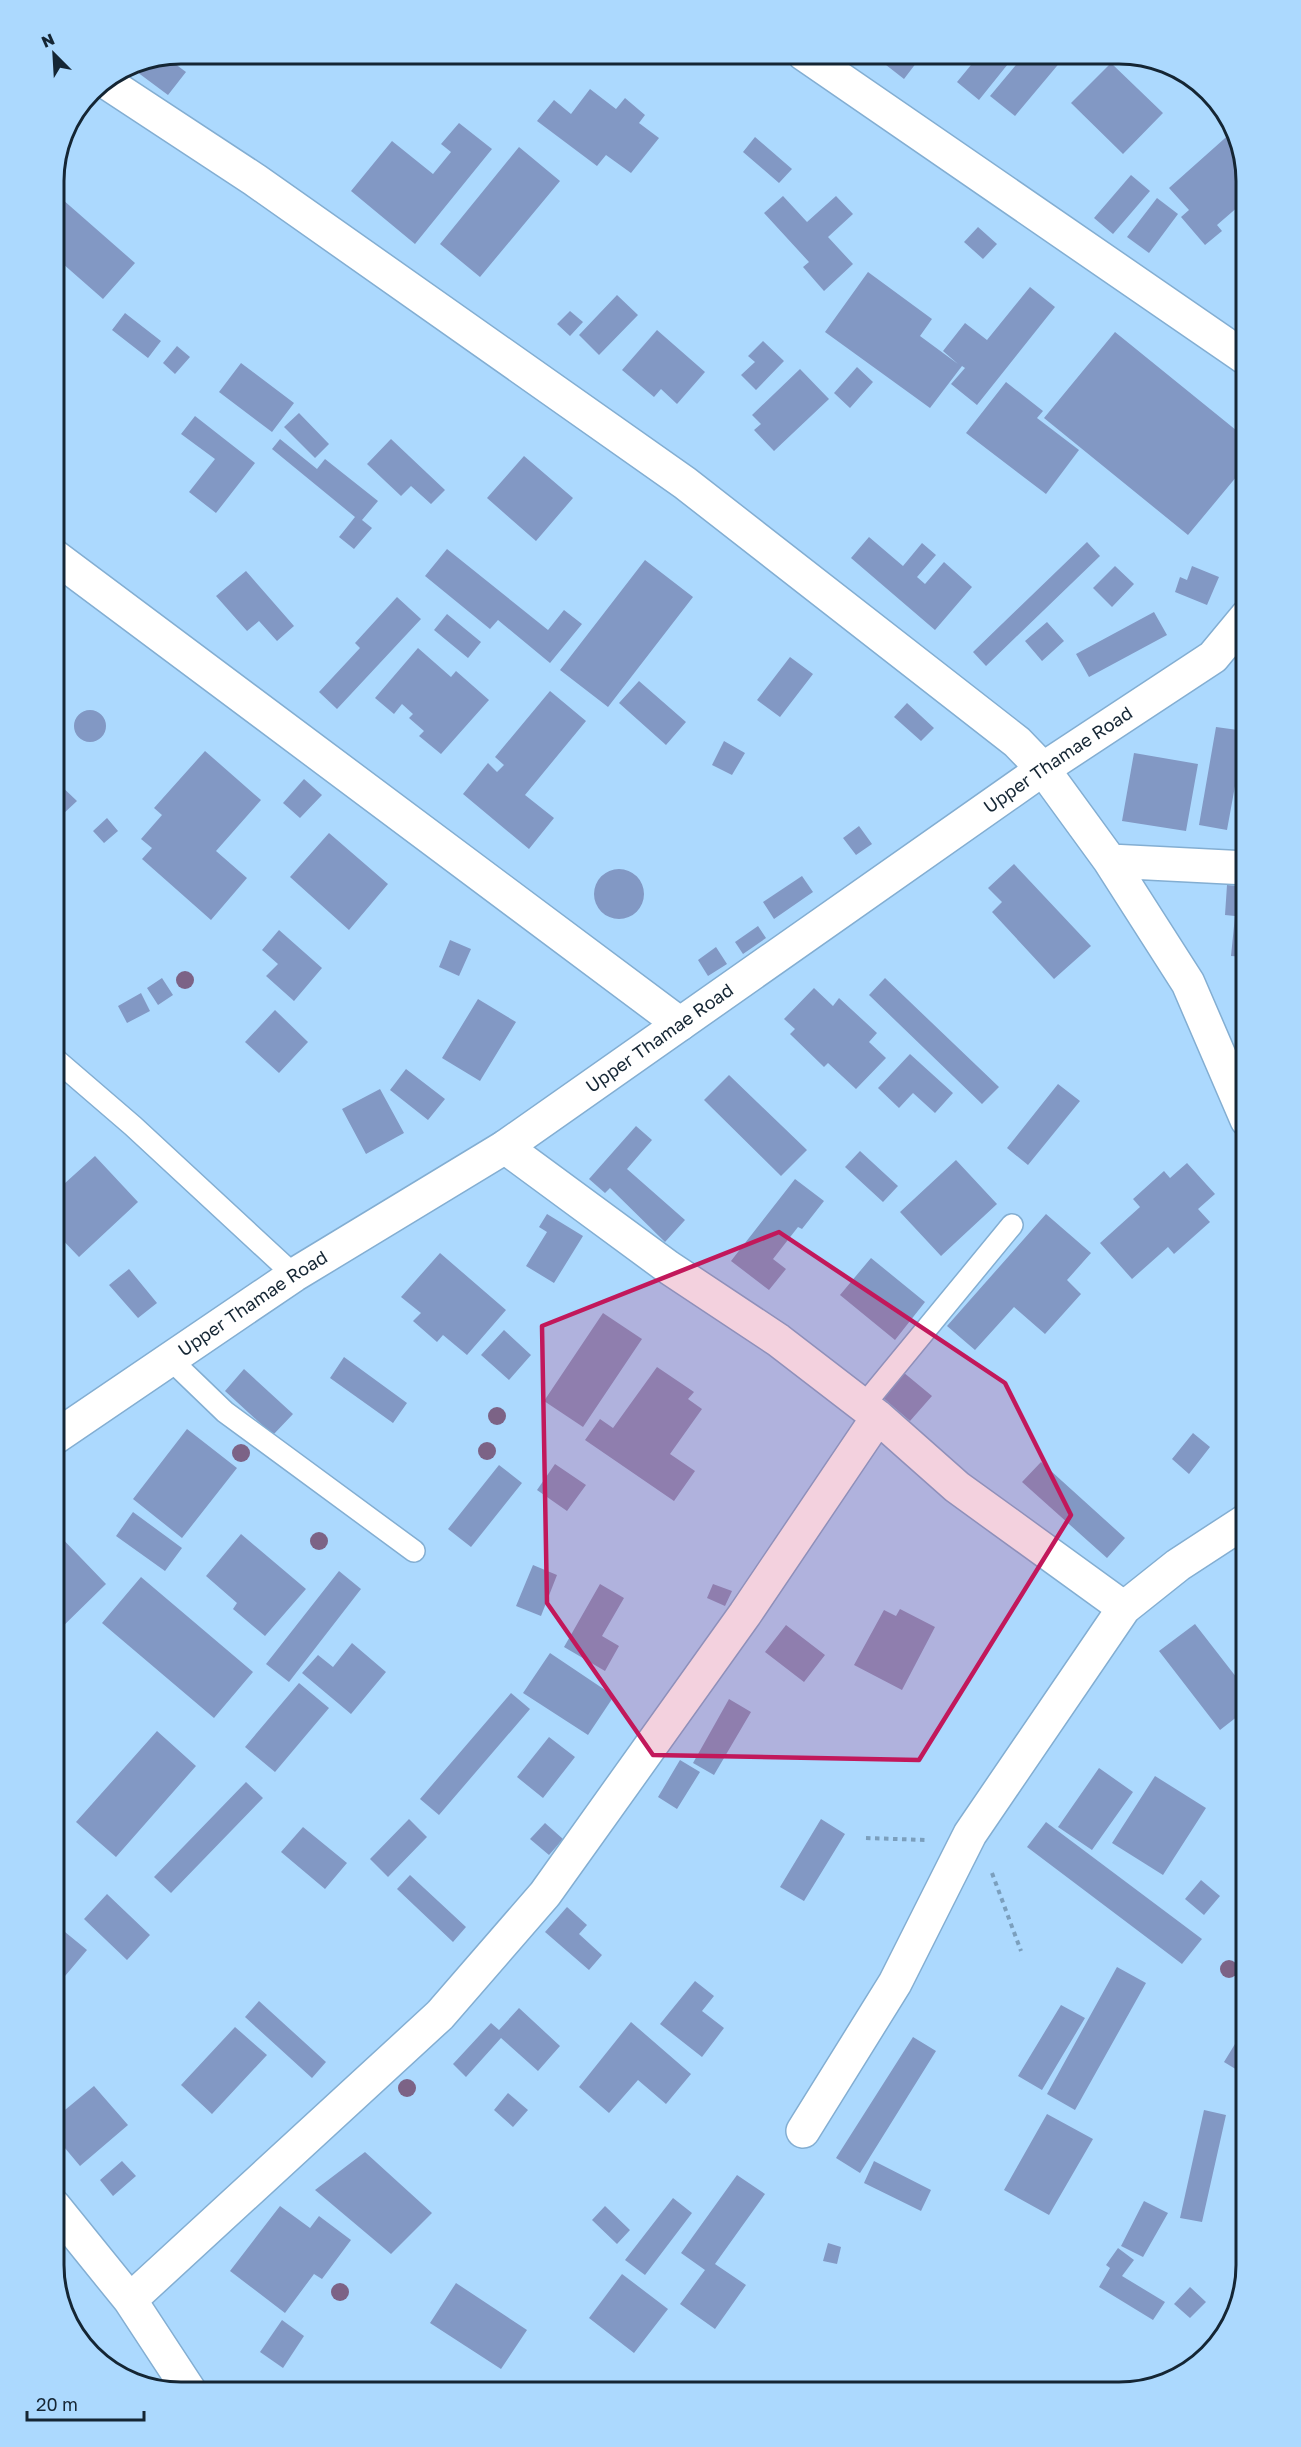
<svg xmlns="http://www.w3.org/2000/svg" width="1301" height="2447" viewBox="0 0 1301 2447" font-family="'Golos Text',sans-serif">
<style>
.building{fill:#8298c4}
.lines{fill:none;stroke-linecap:round;stroke-linejoin:round}
.lane-casing{stroke:#83aed2;stroke-width:24}
.street-casing{stroke:#83aed2;stroke-width:36}
.secondary-casing{stroke:#83aed2;stroke-width:36}
.path{stroke:#7b9fbd;stroke-width:4;stroke-dasharray:4.5 4.5;stroke-linecap:butt}
.lane{stroke:#fff;stroke-width:21}
.street{stroke:#fff;stroke-width:33}
.secondary{stroke:#fff;stroke-width:33}
.tree{fill:#7c6386}
.marked{fill:#c2185b;fill-opacity:0.2;stroke:#c2185b;stroke-width:4.5;stroke-linejoin:round}
.labels{text-anchor:middle;stroke-width:6;stroke-linejoin:round;paint-order:stroke}
.street-label{font-size:18px;fill:#152634;stroke:#acd9fe}
.rim{fill:none;stroke:#152634;stroke-width:3}
</style>
<rect width="100%" height="100%" fill="#acd9fe"/>
<path class="building" d="M872,54h51l-19,25z
M980,54h36l-37,46 -22,-18z
M1025,54h42l-52,62 -25,-20z
M166,57l20,15 -18,23 -39,-29z
M1111,63l52,50 -40,41 -52,-51z
M590,89l26,20 9,-11 20,17 -6,8 20,15 -28,35 -25,-18 -9,11 -60,-45 17,-21 17,14z
M459,123l33,26 -77,95 -64,-53 41,-50 41,33 18,-22 -10,-8z
M1233,131l5,5 9,46v17l-30,26 5,6 -17,14 -24,-28 8,-7 -20,-22z
M755,137l37,32 -13,14 -36,-31z
M519,147l41,34 -80,96 -40,-33z
M1131,175l19,16 -37,43 -19,-16z
M54,192l81,71 -32,36 -49,-43z
M783,196l24,26 29,-26 17,18 -25,23 25,27 -29,27 -21,-24 6,-5 -45,-49z
M1157,198l21,16 -29,39 -22,-16z
M978,227l19,17 -14,15 -19,-17z
M868,272l64,47 -12,17 38,28 -15,-13 22,-28 22,17 43,-53 25,20 -78,98 -26,-21 14,-16 -3,-2 -32,42 -105,-76z
M617,295l21,20 -39,40 -20,-20z
M570,311l13,11 -13,14 -13,-12z
M125,313l36,28 -13,17 -36,-28z
M657,330l48,42 -28,32 -16,-15 -7,8 -32,-27z
M1115,332l132,107v25l-59,71 -144,-117z
M763,341l21,20 -28,29 -15,-15 14,-13 -7,-6z
M177,346l13,11 -15,17 -12,-11z
M241,363l53,40 -22,29 -53,-40z
M857,367l16,15 -23,26 -16,-15z
M800,369l29,30 -55,52 -20,-21 7,-6 -9,-9z
M1006,382l37,29 -6,7 42,32 -33,44 -80,-61z
M299,413l30,31 -14,14 -31,-31z
M195,416l60,47 -39,50 -27,-21 26,-33 -34,-25z
M280,439l37,30 8,-10 53,42 -16,19 10,8 -18,21 -15,-12 16,-20 -83,-68z
M391,439l54,51 -14,14 -20,-18 -10,10 -34,-32z
M524,456l49,42 -37,43 -49,-43z
M869,537l34,29 19,-23 14,12 -19,22 8,7 19,-22 28,25 -37,43 -84,-72z
M1087,542l13,14 -114,110 -13,-14z
M447,549l101,81 16,-20 18,14 -32,39 -52,-43 -8,9 -65,-53z
M645,560l48,37 -85,110 -48,-37z
M1115,566l19,18 -22,23 -19,-19z
M1192,566l27,11 -12,28 -32,-13 5,-15 7,3z
M246,571l48,55 -17,15 -18,-20 -12,10 -31,-35z
M397,597l24,22 -84,90 -18,-17 41,-44 -5,-5z
M1154,612l13,23 -78,42 -13,-23z
M447,614l34,28 -13,16 -34,-28z
M1047,622l17,19 -22,20 -17,-20z
M418,648l33,29 5,-6 33,29 -48,54 -22,-18 5,-5 -15,-13 4,-4 -11,-10 -8,10 -19,-16z
M790,657l23,17 -33,43 -23,-17z
M639,681l47,41 -20,23 -47,-42z
M550,691l36,30 -61,74 29,23 -25,31 -66,-55 25,-31 9,9 7,-7 -9,-8z
M907,703l27,25 -13,13 -27,-24z
M74 726a16 16 0 1 1 32 0a16 16 0 1 1-32 0Z
M1216,727l29,4 -18,99 -28,-5z
M724,741l21,12 -13,22 -20,-10z
M205,751l56,49 -45,51 31,27 -36,42 -69,-61 10,-11 -11,-9 21,-24 -8,-7z
M1134,753l64,11 -12,67 -64,-10z
M304,779l18,16 -22,23 -17,-15z
M58,783l19,18 -14,13 -9,-9v-18z
M107,818l11,13 -14,12 -11,-12z
M859,826l13,18 -16,11 -13,-17z
M329,833l59,51 -39,46 -59,-53z
M1014,864l77,82 -37,33 -62,-67 10,-10 -14,-14z
M594 894a25 25 0 1 1 50 0a25 25 0 1 1-50 0Z
M802,876l11,16 -39,27 -11,-17z
M1227,885l20,2v70l-16,-1 4,-40 -10,-1z
M758,926l8,12 -23,16 -8,-12z
M279,930l43,38 -28,33 -28,-25 12,-12 -16,-14z
M450,940l21,9 -12,27 -20,-9z
M716,947l11,17 -19,12 -10,-16z
M162,978l11,17 -15,10 -11,-17z
M885,978l114,109 -17,17 -113,-109z
M814,988l19,18 6,-8 38,35 -8,9 17,16 -30,31 -28,-26 -4,4 -34,-33 5,-5 -11,-10z
M141,993l9,18 -23,12 -9,-17z
M478,999l38,23 -36,59 -38,-23z
M275,1010l33,32 -29,31 -34,-31z
M910,1054l43,39 -18,20 -22,-20 -14,15 -21,-20z
M406,1069l39,30 -17,21 -38,-30z
M729,1075l78,75 -26,26 -77,-76z
M1058,1084l22,17 -52,64 -21,-17z
M380,1089l24,44 -38,21 -24,-45z
M636,1126l16,14 -25,29 58,51 -20,22 -55,-54 -5,5 -16,-14z
M860,1151l38,35 -15,16 -38,-35z
M95,1156l43,46 -59,55 -25,-26v-38z
M956,1160l41,44 -56,52 -41,-44z
M1187,1163l28,31 -17,15 12,13 -36,32 -6,-7 -36,32 -32,-36 40,-36 -7,-8 31,-28 6,7z
M795,1179l29,22 -22,28 -4,-2 -25,32 13,10 -17,21 -38,-29z
M547,1214l36,22 -29,47 -28,-17 21,-34 -8,-5z
M1046,1214l45,39 -24,27 14,14 -36,40 -31,-27 -39,43 -28,-24z
M440,1253l66,57 -39,45 -24,-20 -6,7 -24,-21 8,-8 -20,-16z
M871,1258l54,44 -30,38 -55,-45z
M129,1269l28,34 -19,15 -29,-33z
M603,1313l39,26 -59,88 -39,-26z
M504,1330l27,25 -22,25 -28,-25z
M344,1357l63,46 -14,20 -63,-45z
M657,1367l37,25 -6,7 14,10 -32,45 25,17 -21,30 -89,-61 15,-21 13,9z
M244,1369l49,45 -20,21 -48,-44z
M903,1372l29,24 -22,25 -29,-25z
M187,1429l50,39 -55,70 -49,-39z
M1193,1433l17,14 -21,27 -17,-15z
M1041,1462l84,76 -18,20 -85,-76z
M555,1464l31,21 -19,26 -30,-21z
M499,1465l23,18 -51,64 -23,-18z
M133,1512l49,36 -17,23 -49,-35z
M54,1530l52,54 -52,51z
M241,1534l65,55 -41,47 -32,-27 4,-6 -31,-27z
M533,1565l24,10 -16,41 -25,-10z
M339,1571l22,18 -72,93 -23,-18z
M141,1577l112,95 -39,46 -112,-95z
M600,1584l24,14 -22,38 17,10 -14,25 -41,-24z
M713,1584l19,7 -7,15 -18,-8z
M900,1609l35,18 -33,63 -48,-25 30,-55 12,6z
M1195,1624l52,67v18l-27,21 -61,-79z
M786,1625l39,30 -21,27 -39,-30z
M352,1643l34,29 -35,42 -49,-41 16,-18 15,12z
M550,1653l64,43 -26,39 -65,-42z
M299,1683l30,25 -54,64 -30,-25z
M511,1693l19,16 -91,106 -19,-16z
M729,1699l22,13 -37,63 -21,-12z
M157,1731l39,35 -80,91 -40,-35z
M549,1737l26,20 -32,41 -26,-21z
M680,1760l20,12 -23,37 -19,-12z
M1099,1768l34,24 -41,58 -34,-23z
M1155,1776l51,32 -43,67 -51,-32z
M246,1782l17,16 -92,95 -17,-16z
M409,1819l18,18 -39,40 -18,-18z
M821,1819l24,15 -41,67 -24,-14z
M1046,1822l156,117 -20,25 -155,-117z
M545,1823l18,16 -14,16 -19,-16z
M303,1827l44,36 -22,26 -44,-37z
M410,1875l56,52 -13,15 -56,-53z
M1201,1880l19,16 -16,19 -19,-16z
M54,1886l10,11 -10,9z
M107,1894l43,41 -23,25 -43,-41z
M567,1907l20,18 -8,9 23,21 -13,15 -44,-38z
M65,1932l22,18 -33,39v-45z
M1117,1967l29,16 -71,127 -28,-16z
M695,1981l19,15 -12,15 22,17 -22,29 -42,-33z
M259,2001l67,61 -14,16 -67,-61z
M1061,2005l24,13 -43,72 -24,-14z
M519,2008l41,38 -22,25 -37,-33 -35,39 -13,-13 38,-41 8,7z
M631,2022l60,52 -25,30 -28,-24 -29,33 -30,-26z
M235,2027l32,28 -55,59 -31,-29z
M913,2037l23,14 -76,122 -24,-15z
M1235,2044l12,7v25l-23,-14z
M94,2086l34,39 -48,41 -26,-31v-16z
M508,2093l20,17 -15,17 -19,-17z
M1204,2110l22,5 -24,107 -22,-4z
M1047,2114l46,25 -44,76 -45,-25z
M365,2152l67,61 -41,41 -76,-64z
M122,2161l14,15 -23,20 -13,-16z
M874,2161l57,29 -10,21 -57,-28z
M737,2175l28,19 -50,70 31,21 -31,44 -35,-25 25,-34 -24,-17z
M673,2198l19,15 -47,62 -20,-15z
M1144,2201l24,12 -25,44 -22,-11z
M280,2206l30,22 9,-12 32,24 -29,39 -8,-5 -29,39 -55,-42z
M605,2206l25,24 -13,14 -25,-24z
M828,2243l13,4 -4,17 -14,-3z
M1118,2248l16,12 -12,16 43,26 -12,18 -54,-33 11,-19 -4,-3z
M622,2274l46,35 -34,44 -45,-35z
M456,2283l71,47 -26,39 -71,-46z
M1190,2287l16,15 -16,16 -16,-14z
M282,2320l22,16 -21,32 -23,-16z
M107,2359l34,22v1l-31,-11 -6,-8z"/>
<g class="lines">
<g class="lane-casing">
<path id="lane" d="M54,1058l79,68 161,149
M170,1359l55,53 189,139
M863,1406l149,-181"/>
</g>
<g class="street-casing">
<path id="street" d="M804,54l443,305
M106,82l149,98 430,303 332,259 26,27 67,92 78,122 59,137
M54,556l626,468
M1110,861l137,7
M505,1147l163,120 110,73 100,77 79,70 167,121
M803,2131l92,-148 75,-149 154,-226 54,-43 69,-45
M54,2206l76,94 61,93
M130,2300l310,-285 105,-121 200,-280 133,-197"/>
</g>
<g class="secondary-casing">
<g id="secondary">
<path id="s1" d="M54,1438l240,-163 211,-128 538,-378 170,-112 34,-41"/>
</g>
</g>
<path class="path" d="M866,1838l60,2
M992,1873l29,78"/>
<use href="#lane" class="lane"/>
<use href="#street" class="street"/>
<use href="#secondary" class="secondary"/>
</g>
<g class="tree">
<circle cx="185" cy="980" r="9"/>
<circle cx="497" cy="1416" r="9"/>
<circle cx="487" cy="1451" r="9"/>
<circle cx="241" cy="1453" r="9"/>
<circle cx="319" cy="1541" r="9"/>
<circle cx="1229" cy="1969" r="9"/>
<circle cx="407" cy="2088" r="9"/>
<circle cx="340" cy="2292" r="9"/>
</g>
<path class="marked" d="M779,1232l226,151 66,132 -152,245 -266,-5 -106,-152 -5,-277z"/>
<g class="labels">
<g class="street-label">
<text dy="6" stroke="none"><textPath href="#s1" startOffset="1212">Upper Thamae Road</textPath></text>
<text dy="6" stroke="none"><textPath href="#s1" startOffset="726">Upper Thamae Road</textPath></text>
<text dy="6" stroke="none"><textPath href="#s1" startOffset="240">Upper Thamae Road</textPath></text>
</g>
</g>
<path d="M0 0H1301V2447H0ZM181 64H1119A117 117 0 0 1 1236 181V2265A117 117 0 0 1 1119 2382H181A117 117 0 0 1 64 2265V181A117 117 0 0 1 181 64Z" fill="#acd9fe" fill-rule="evenodd"/>
<path class="rim" d="M181 64H1119A117 117 0 0 1 1236 181V2265A117 117 0 0 1 1119 2382H181A117 117 0 0 1 64 2265V181A117 117 0 0 1 181 64Z"/>
<g transform="translate(54 54) rotate(336)" stroke="#acd9fe" stroke-width="4.5" paint-order="stroke">
<path d="M0-4.5L10 22L0 15L-10 22Z" fill="#152634"/>
<text y="-9" font-size="16" font-weight="bold" text-anchor="middle" fill="#152634">N</text>
</g>
<path d="M27 2411v9h117v-9" fill="none" stroke="#152634" stroke-width="3"/>
<text x="36" y="2411" font-size="18" fill="#152634" stroke="#acd9fe" stroke-width="4.5" paint-order="stroke">20 m</text>
</svg>
